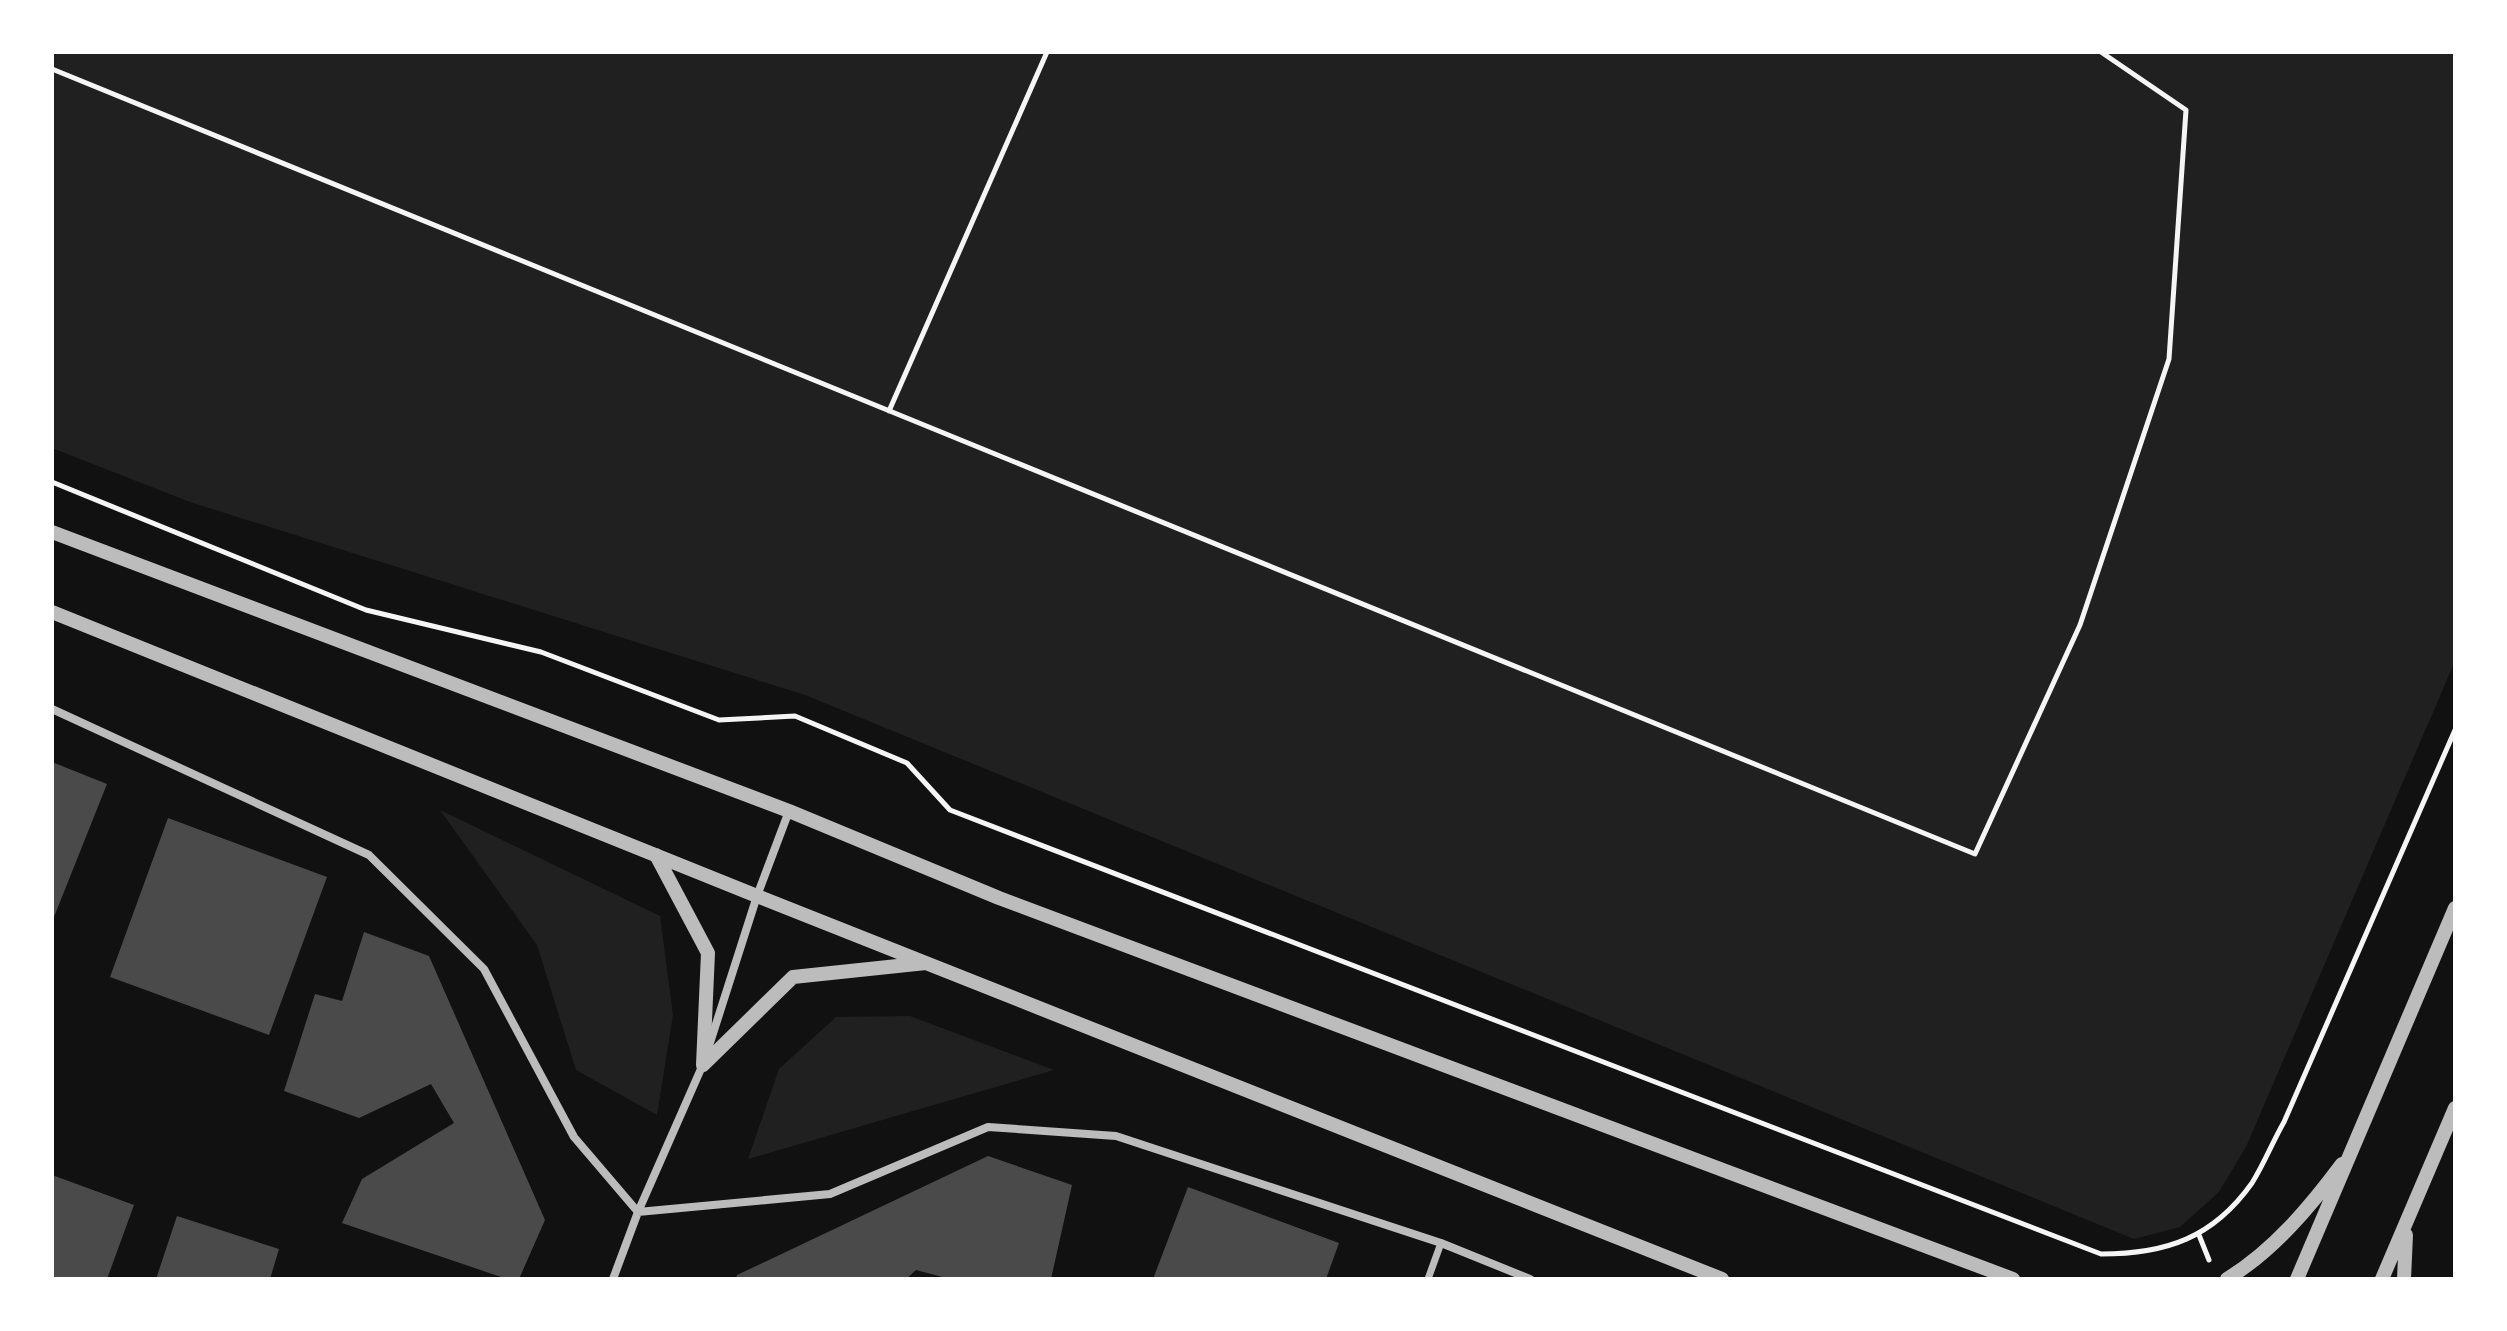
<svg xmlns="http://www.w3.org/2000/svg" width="2507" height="1331" viewBox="0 0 2507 1331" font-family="Manrope,sans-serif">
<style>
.green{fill:#202020}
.building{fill:#4a4a4a}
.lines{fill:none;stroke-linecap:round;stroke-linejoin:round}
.path{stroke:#f5f5f5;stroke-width:5}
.pedestrian{stroke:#bcbcbc;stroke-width:7}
.minor{stroke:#bcbcbc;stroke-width:8}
.tertiary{stroke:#bcbcbc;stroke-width:14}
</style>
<rect width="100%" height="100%" fill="#111"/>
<path class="green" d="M52,52h2403v609l-209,486 -27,45 -39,35 -46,12 -1329,-544 -615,-193 -138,-54z
M440,810l220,106 13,99 -16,100 -81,-45 -39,-125z
M910,1016l144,54 -306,89 31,-90 57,-52z"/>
<path class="building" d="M52,762l55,22 -55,138z
M168,818l159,59 -58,158 -159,-58z
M364,932l65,24 116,264 -26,59h-12l-165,-56 20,-44 92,-56 -23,-39 -72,34 -75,-27 31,-97 27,7z
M988,1156l84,29 -21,94h-101l-34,-9 -10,9h-170l1,-4z
M52,1175l82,30 -27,74h-55z
M1188,1187l151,56 -13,36h-173z
M177,1216l102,33 -9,30h-114z"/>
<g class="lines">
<path class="path" d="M52,69l1923,785 105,-229 89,-266 17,-249 -85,-58
M889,411l158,-359
M52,482l314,128 175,42 178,68 76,-4 112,47 43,47 1151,444c65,0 112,-16 151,-71 12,-19 21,-42 32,-61l171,-392
M2199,1235l10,25"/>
<path class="pedestrian" d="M1428,1279l13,-36"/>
<path class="minor" d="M52,709l317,146 115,114 90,168 64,75 192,-18 158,-67 128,9 325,107 89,36
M708,1049l49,-153 32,-85
M613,1279l25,-67 66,-150"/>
<path class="tertiary" d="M52,532l737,279 210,87 1014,381
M52,612l705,284 965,383
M656,855l52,98 -5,112
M703,1065l90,-88 133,-14
M2227,1279c46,-28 83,-72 115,-115
M2297,1279l158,-371
M2382,1279l73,-171
M2404,1279l2,-44"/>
</g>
<rect width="2507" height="1331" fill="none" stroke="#ffffff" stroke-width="108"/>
</svg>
